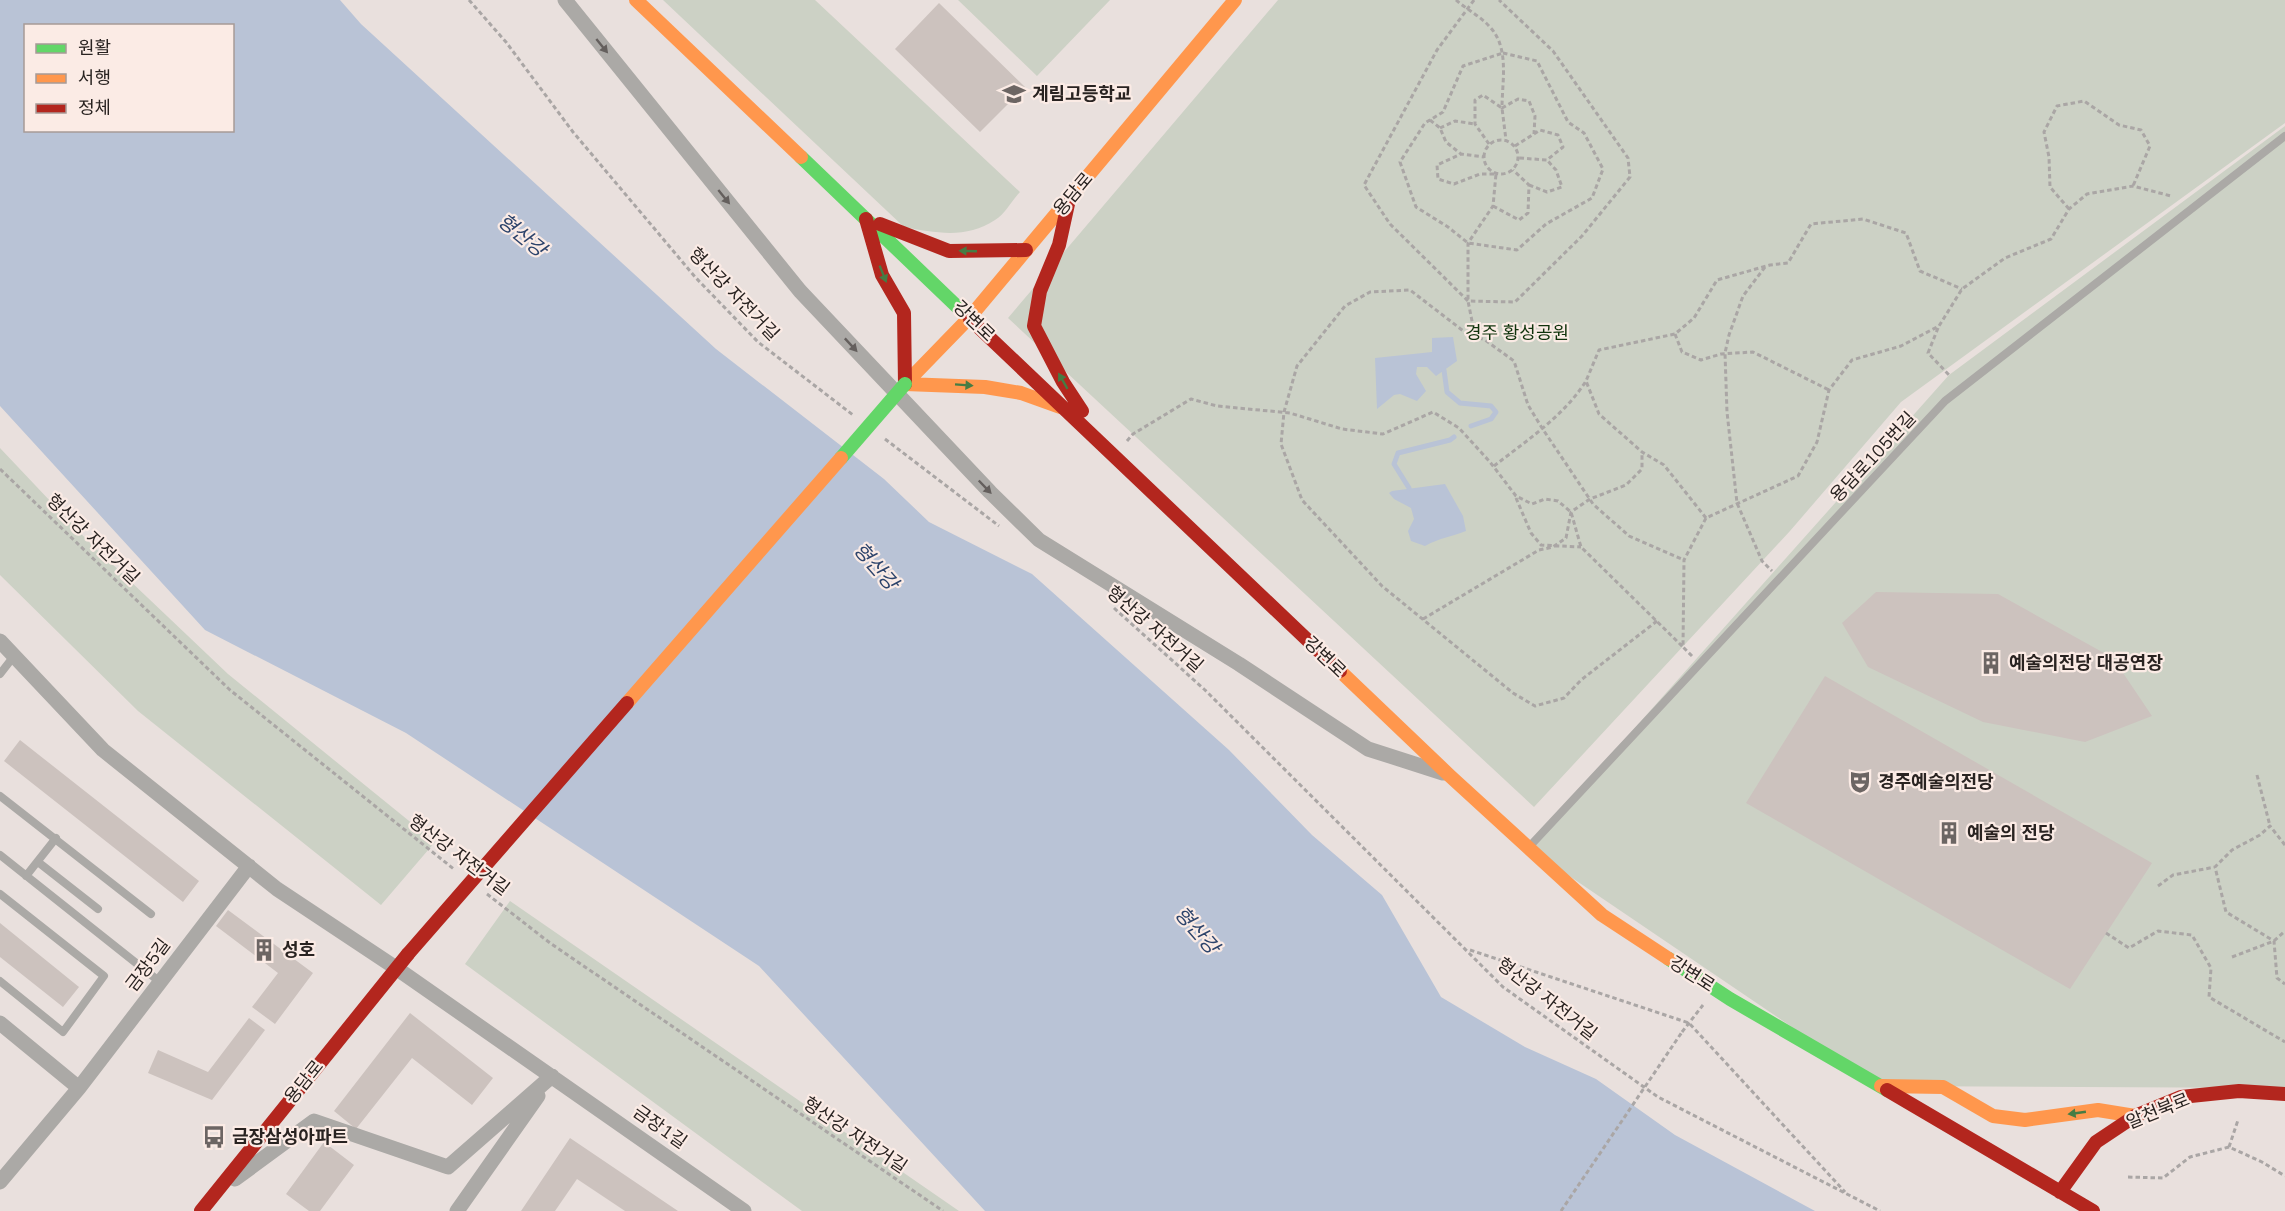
<svg xmlns="http://www.w3.org/2000/svg" width="2285" height="1211" viewBox="0 0 2285 1211" font-family="Mulish,'Noto Sans KR',sans-serif">
<style>
.green{fill:#ccd1c5}
.water{fill:#b9c3d6;fill-rule:evenodd}
.lines{fill:none;stroke-linecap:round;stroke-linejoin:round}
.stream{stroke:#b9c3d6;stroke-width:5}
.building{fill:#ccc2be}
.path{stroke:#aaa6a5;stroke-width:3;stroke-dasharray:4.5 3;stroke-linecap:butt}
.lane{stroke:#aba9a6;stroke-width:8}
.street{stroke:#aba9a6;stroke-width:15}
.fast{stroke:#63d668;stroke-width:14}
.slow{stroke:#ff974d;stroke-width:14}
.jam{stroke:#b3261e;stroke-width:14}
.path-bridge{stroke:#aaa6a5;stroke-width:3;stroke-dasharray:4.5 3;stroke-linecap:butt}
.fast-bridge{stroke:#63d668;stroke-width:14}
.slow-bridge{stroke:#ff974d;stroke-width:14}
.jam-bridge{stroke:#b3261e;stroke-width:14}
.oneway{fill:#645f5d}
.oneway2{fill:#467c44}
.labels{text-anchor:middle;stroke-width:4.5;stroke-linejoin:round;paint-order:stroke}
.poi-label{font-size:18px;font-weight:bold;fill:#292321;stroke:#fbebe5;text-anchor:start}
.street-label{font-size:18px;fill:#292321;stroke:#fbebe5}
.park-label{font-size:18px;fill:#10330c;stroke:#fbebe5}
.water-label{font-size:20px;font-style:italic;fill:#2c436b;stroke:#fbebe5}
</style>
<rect width="100%" height="100%" fill="#e9e0dd"/>
<path class="green" d="M663,0h152l205,192c-8,8 -15,22 -25,28 -28,19 -59,13 -91,7z
M958,0h152l-73,76z
M1278,0h1007v123l-384,279 -111,129 -256,276 -526,-489z
M2285,126v962l-406,-2 -351,-238 421,-473z
M0,448l87,92 141,134 207,168 -54,63 -243,-194 -138,-136z
M510,901l449,310h-157l-337,-247z"/>
<path class="water" d="M0,0h340l21,24 355,325 168,130 45,43 103,52 197,176 83,85 70,60 59,102 84,50 71,32 79,56 140,76h-830l-226,-245 -353,-233 -201,-103 -205,-224zM26,26h206v104h-206z
M1453,337l4,24 -21,15 -9,-9h-10l-1,7 10,17 -9,10 -17,-7 -6,1 -17,14 -2,-51 57,-6v-14z
M1445,484l18,32 3,15c-15,6 -27,7 -41,15l-14,-5 -3,-10 6,-12 -3,-11 -17,-9 -5,-6 3,-2z"/>
<g class="lines">
<path class="stream" d="M1444,370l3,22 13,11 31,3 5,6 -5,7 -20,7
M1409,488l-15,-24 4,-11 52,-13 4,-3"/>
</g>
<path class="building" d="M939,3l86,84 -45,45 -85,-83z
M1876,592l122,2 115,64 39,58 -67,26 -102,-20 -115,-55 -26,-44z
M1825,676l327,187 -82,126 -324,-186z
M20,740l179,141 -16,21 -179,-141z
M228,910l85,63 -38,51 -23,-17 26,-34 -62,-47z
M0,923l79,64 -16,20 -63,-50z
M410,1013l83,65 -21,27 -60,-47 -56,71 -22,-18z
M249,1018l16,12 -53,70 -64,-27 10,-23 50,22z
M570,1138l108,73h-53l-48,-32 -22,32h-34z
M324,1142l30,23 -34,46h-11l-23,-17z"/>
<g class="lines">
<path class="path" d="M469,0l37,42 67,90 123,146 62,64 95,73
M1456,0c10,9 24,16 33,26 21,21 13,55 13,82l16,-9 11,2 6,15 -1,18
M1474,0l-37,50 -73,135 26,39 78,77 47,1 67,-66 48,-59 -2,-19 -75,-107 -54,-51
M1503,53l34,8 31,61 16,11 19,36 -11,29 -46,26 -29,26 -49,-7 -20,-16 -32,-20 -16,-45 25,-39 18,-11 20,-46z
M1430,120l10,8 6,14 15,12
M1440,128l15,-7 20,3
M1484 157a17 17 0 1 1 34 0a17 17 0 1 1-34 0Z
M1489,144l-14,-20v-24l8,-5 19,13 4,32
M1515,146l25,-16 18,5 5,12 -16,13 -28,-2
M1529,185l18,7 15,-5 -6,-17 -9,-10
M1493,206l26,14 9,-7 1,-28 -16,-15
M2069,209l-19,-22 -1,-30 -5,-25 13,-26 27,-5 35,24 22,5 9,16 -17,40
M1765,267l-22,29 -14,39 -4,18 2,59 10,91 25,58 10,10
M1938,328l-10,25 21,22
M1675,334l7,18 19,8 20,-6 32,-2 76,38
M1475,336l-7,-35v-58l25,-37 3,-32h-16l-26,10 -16,-5 -1,-14 24,-11 23,3
M885,439l114,87
M1127,441l6,-7 58,-35 26,7 73,7 52,16 41,5 50,-22 26,16 31,34 26,34 16,8 13,-5 13,2 13,11 10,35 102,100
M1494,466c32,-25 70,-50 92,-85
M0,469l230,221 225,180
M1516,498l15,35 10,12 40,2
M1706,518l-42,-53 -22,-13 -43,-38 -13,-33 13,-31 76,-16 19,-16 23,-38 53,-15 18,-2 23,-39 52,-5 43,14 14,38 42,18
M1114,608l91,82 298,297 155,110 222,114
M1423,619l116,-69 14,-3 13,-9 5,-26 19,-13 36,-14 16,-16v-17
M1657,621l-76,59 -17,18 -29,8 -22,-13 -131,-107 -80,-86 -21,-56 3,-32 13,-46 48,-60 25,-14 40,-2 56,43 19,7 29,21 14,44 14,23 51,76 36,32 55,24
M1692,656l-9,-9 1,-87 22,-42 92,-42 19,-34 12,-52 23,-30 49,-14 38,-20 23,-37 43,-31 46,-19 18,-30 18,-15 46,-8 38,10
M2257,775l13,51
M2285,845l-15,-19 -10,9 -28,15 -17,17 11,45 48,29 3,37 8,6
M2158,886l15,-11 42,-8
M487,894l63,49 393,268
M2106,933l23,15 29,-17 34,4 19,33 -2,29 76,45
M1470,950l219,73 156,169
M2232,957l42,-16 11,-10
M1682,1032l21,-27
M2229,1147l9,-27
M2128,1177l35,1 27,-21 39,-10 33,15 23,14"/>
<path class="lane" d="M0,674l14,-18
M0,796l151,118
M1529,847l416,-446 340,-265
M0,855l160,127
M38,862l60,47
M26,876l30,-38
M0,894l104,82 -41,56 -63,-51"/>
<path class="street" d="M565,0l235,291 190,201 49,48 200,124 129,85 75,24
M0,641l103,109 174,139 119,79 348,243
M0,1023l79,65
M235,1179l79,-58 134,46 104,-91
M0,1182l79,-94 170,-222
M457,1211l81,-115"/>
<path class="fast" d="M801,157l169,162
M1669,959l61,40 157,91"/>
<path class="slow" d="M636,0l165,157
M905,384l65,-67 265,-317
M905,384l80,3 36,6 39,14
M1340,671l110,105 152,139 67,44
M1881,1086l62,1 50,29 32,4 73,-10 37,6"/>
<path class="jam" d="M1068,204l-9,41 -19,46 -6,35 29,56 19,29
M866,219l16,56 22,38 1,71
M880,224l69,27 77,-1
M970,319l370,352
M1887,1090l206,121
M2060,1192l36,-50 39,-26 46,-19 58,-6 46,3
M201,1211l207,-257"/>
<path class="path-bridge" d="M1561,1211l121,-179"/>
<path class="fast-bridge" d="M841,458l64,-74"/>
<path class="slow-bridge" d="M627,703l214,-245"/>
<path class="jam-bridge" d="M408,954l219,-251"/>
</g>
<defs><path id="oneway-solid" d="M-6-.8H1V-3.2L6.5 0L1 3.2V.8H-6Z" transform="scale(1.5)"/></defs>
<g class="oneway">
<use href="#oneway-solid" transform="translate(602 46) rotate(51)"/>
<use href="#oneway-solid" transform="translate(724 197) rotate(51)"/>
<use href="#oneway-solid" transform="translate(851 345) rotate(47)"/>
<use href="#oneway-solid" transform="translate(985 487) rotate(46)"/>
</g>
<g class="oneway2">
<use href="#oneway-solid" transform="translate(968 251) rotate(-178)"/>
<use href="#oneway-solid" transform="translate(883 274) rotate(68)"/>
<use href="#oneway-solid" transform="translate(1063 381) rotate(-120)"/>
<use href="#oneway-solid" transform="translate(964 385) rotate(4)"/>
<use href="#oneway-solid" transform="translate(2077 1113) rotate(172)"/>
</g>
<defs>
<g id="school-bare" transform="scale(1.8)"><path d="M0-5L7-2L0 1L-7-2ZM-4 1L0 2.5L4 1V4Q0 6-4 4Z" fill="#6c6563" stroke="#fbebe5" stroke-width="2.5" paint-order="stroke"/></g>
<g id="building-bare" transform="scale(1.8)"><path d="M-4-6H4V6H1V3H-1V6H-4ZM-2.5-4.3h1.7v1.8h-1.7ZM.8-4.3h1.7v1.8H.8ZM-2.5-1h1.7V.8h-1.7ZM.8-1h1.7V.8H.8Z" fill="#6c6563" stroke="#fbebe5" stroke-width="2.5" paint-order="stroke"/></g>
<g id="theatre-bare" transform="scale(1.8)"><path d="M-5-5.5Q0-4 5-5.5V0Q5 5 0 6Q-5 5-5 0ZM-3.3-2.5H-1v1.5H-3.3ZM1-2.5H3.3v1.5H1ZM-2.8 1Q0 5.5 2.8 1Z" fill="#6c6563" stroke="#fbebe5" stroke-width="2.5" paint-order="stroke"/></g>
<g id="bus-bare" transform="scale(1.8)"><path d="M-5-6H5V4H4V6H2V4H-2V6H-4V4H-5ZM-3.5-4V0h7V-4ZM-3.5 1.2v1.5H-2V1.2ZM2 1.2v1.5H3.5V1.2Z" fill="#6c6563" stroke="#fbebe5" stroke-width="2.5" paint-order="stroke"/></g>
</defs>
<g fill-rule="evenodd">
<use href="#school-bare" x="1014" y="94"/>
<use href="#building-bare" x="1991" y="663"/>
<use href="#theatre-bare" x="1860" y="782"/>
<use href="#building-bare" x="1949" y="833"/>
<use href="#building-bare" x="264" y="950"/>
<use href="#bus-bare" x="214" y="1137"/>
</g>
<g class="labels">
<g class="poi-label">
<text x="1032" y="100">계림고등학교</text>
<text x="2009" y="669">예술의전당 대공연장</text>
<text x="1878" y="788">경주예술의전당</text>
<text x="1967" y="839">예술의 전당</text>
<text x="282" y="956">성호</text>
<text x="232" y="1143">금장삼성아파트</text>
</g>
<g class="street-label">
<text transform="translate(1073 194) rotate(-50)" y="6">용담로</text>
<text transform="translate(734 294) rotate(46)" y="6">형산강 자전거길</text>
<text transform="translate(974 321) rotate(44)" y="6">강변로</text>
<text transform="translate(1873 457) rotate(-47)" y="6">용담로105번길</text>
<text transform="translate(93 539) rotate(44)" y="6">형산강 자전거길</text>
<text transform="translate(1155 629) rotate(41)" y="6">형산강 자전거길</text>
<text transform="translate(1325 657) rotate(44)" y="6">강변로</text>
<text transform="translate(459 855) rotate(37)" y="6">형산강 자전거길</text>
<text transform="translate(148 965) rotate(-53)" y="6">금장5길</text>
<text transform="translate(1692 974) rotate(33)" y="6">강변로</text>
<text transform="translate(1547 999) rotate(38)" y="6">형산강 자전거길</text>
<text transform="translate(304 1082) rotate(-51)" y="6">용담로</text>
<text transform="translate(2158 1111) rotate(-22)" y="6">알천북로</text>
<text transform="translate(660 1127) rotate(35)" y="6">금장1길</text>
<text transform="translate(855 1135) rotate(34)" y="6">형산강 자전거길</text>
</g>
<g class="park-label">
<text x="1517" y="339">경주 황성공원</text>
</g>
<g class="water-label">
<text transform="translate(522 235) rotate(39)" y="7">형산강</text>
<text transform="translate(876 566) rotate(49)" y="7">형산강</text>
<text transform="translate(1197 930) rotate(49)" y="7">형산강</text>
</g>
</g>
<rect x="24" y="24" width="210" height="108" fill="#fbebe5" stroke="#a79b97" stroke-width="1.5"/>
<rect x="36" y="44" width="30" height="9" fill="#63d668" stroke="#a79b97" stroke-width="1.5"/>
<text x="78" y="54" font-size="18" fill="#292321">원활</text>
<rect x="36" y="74" width="30" height="9" fill="#ff974d" stroke="#a79b97" stroke-width="1.5"/>
<text x="78" y="84" font-size="18" fill="#292321">서행</text>
<rect x="36" y="104" width="30" height="9" fill="#b3261e" stroke="#a79b97" stroke-width="1.5"/>
<text x="78" y="114" font-size="18" fill="#292321">정체</text>
</svg>
